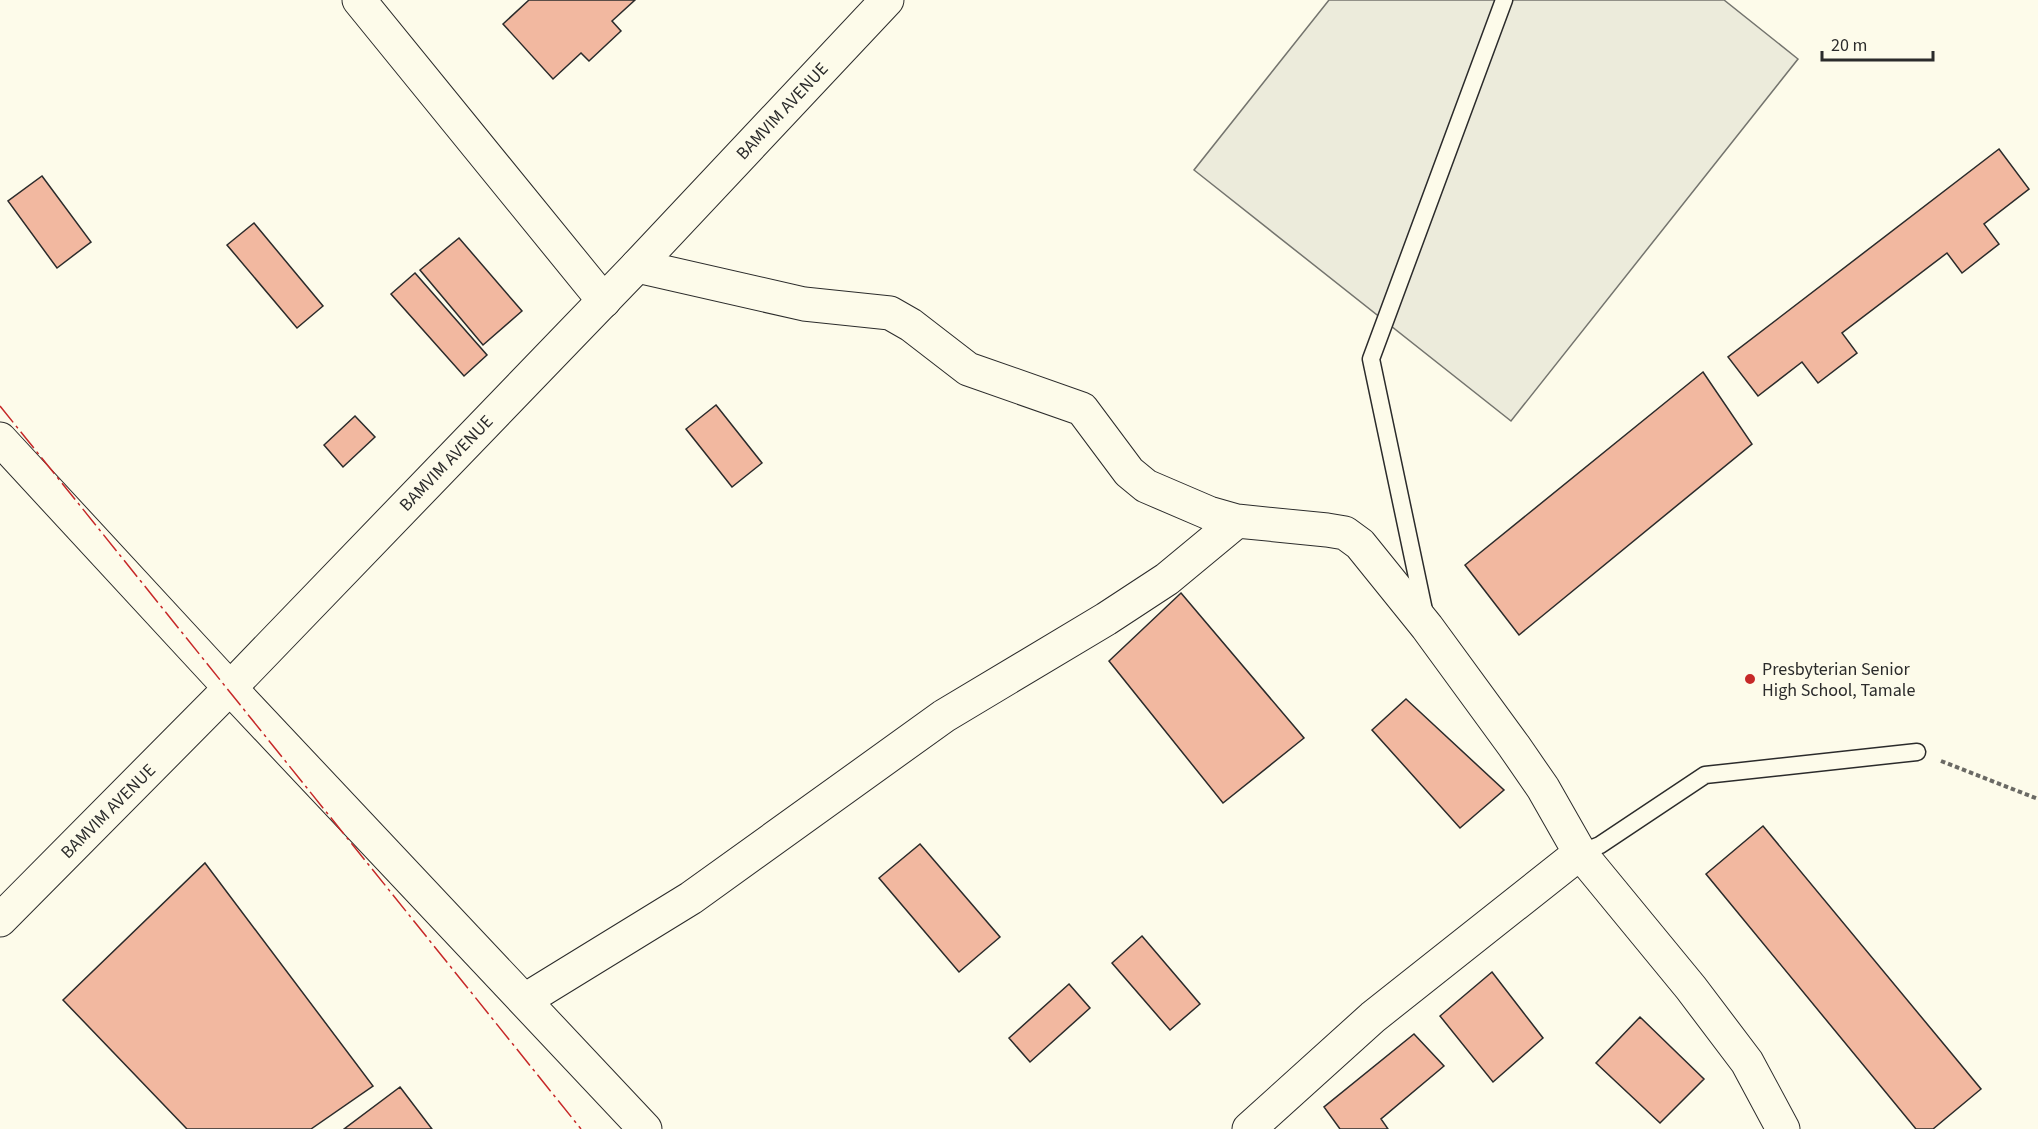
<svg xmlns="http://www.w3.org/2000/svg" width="2038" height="1129" viewBox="0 0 2038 1129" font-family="'Source Sans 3',sans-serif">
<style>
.green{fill:#ecebdb;stroke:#74746e;stroke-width:1.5}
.building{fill:#f2b8a0;stroke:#2b2b2b;stroke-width:1.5}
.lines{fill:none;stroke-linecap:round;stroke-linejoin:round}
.service-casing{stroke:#2b2b2b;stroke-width:19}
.minor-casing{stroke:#2b2b2b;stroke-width:35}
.tertiary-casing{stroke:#2b2b2b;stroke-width:35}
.path{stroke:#6a6964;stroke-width:4;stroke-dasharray:4.5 3;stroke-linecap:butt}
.service{stroke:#fdfbea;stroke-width:16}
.minor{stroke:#fdfbea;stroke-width:33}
.tertiary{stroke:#fdfbea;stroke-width:33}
.power{stroke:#c62828;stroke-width:1.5;stroke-dasharray:21 4.5 3 4.5;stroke-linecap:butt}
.poi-dot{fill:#c62828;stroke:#fdfbea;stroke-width:2}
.labels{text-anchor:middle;stroke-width:4.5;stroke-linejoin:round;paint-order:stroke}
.street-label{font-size:18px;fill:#2b2b2b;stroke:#fdfbea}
.poi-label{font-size:18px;fill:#2b2b2b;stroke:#fdfbea;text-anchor:start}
</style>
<rect width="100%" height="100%" fill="#fdfbea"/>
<path class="green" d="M1329,0h395l74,59 -287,362 -317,-251z"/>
<path class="building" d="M529,0h106l-23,21 9,10 -32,30 -8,-8 -28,26 -50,-55z
M1999,149l30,40 -45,35 15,20 -37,29 -15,-20 -105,80 15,20 -39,30 -16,-21 -44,34 -30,-39z
M42,176l49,66 -34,26 -49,-67z
M254,223l69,83 -26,22 -70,-83z
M459,238l63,73 -39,34 -63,-75z
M415,273l72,82 -23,21 -73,-82z
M1703,372l49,72 -233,191 -54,-70z
M716,405l46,58 -30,24 -46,-58z
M355,416l20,21 -32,30 -19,-22z
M1181,593l123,145 -81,65 -114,-142z
M1406,699l98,91 -44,38 -88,-98z
M1763,826l218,263 -48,40h-17l-210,-255z
M920,844l80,93 -41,35 -80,-94z
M205,863l168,223 -62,43h-124l-124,-129z
M1142,936l58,68 -30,26 -58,-67z
M1492,972l51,66 -50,44 -53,-66z
M1069,984l21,24 -60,54 -21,-24z
M1640,1017l64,62 -44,44 -64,-60z
M1414,1034l30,32 -63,53 7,10h-48l-16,-22z
M400,1087l32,42h-88z"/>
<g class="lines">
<g class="service-casing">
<path id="service" d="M1425,615l-54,-256 133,-359
M1580,853l20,-8 105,-70 212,-23"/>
</g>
<g class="minor-casing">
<path id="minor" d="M359,0l245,301
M637,266l167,38 86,9 21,12 57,44 114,40 47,63 17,14 63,27 28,8 90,9 18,3 15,11 67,83 87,119 29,42 37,65 111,135 56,74 36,67
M0,439l230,249 415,441
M525,1000l166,-102 253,-182 162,-97 61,-40 70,-58
M1249,1129l124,-112 207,-164"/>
</g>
<g class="tertiary-casing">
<path id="tertiary" d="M0,920l230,-232 407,-422 250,-266"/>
</g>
<path class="path" d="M1941,761l97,38"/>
<use href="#service" class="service"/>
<use href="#minor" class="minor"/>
<use href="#tertiary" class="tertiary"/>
<path class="power" d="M0,406l581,723"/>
</g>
<circle class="poi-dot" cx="1750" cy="679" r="6"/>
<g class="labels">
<g class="street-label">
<text transform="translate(782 111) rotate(-47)" y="6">BAMVIM AVENUE</text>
<text transform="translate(446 463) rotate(-46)" y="6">BAMVIM AVENUE</text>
<text transform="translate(108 811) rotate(-45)" y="6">BAMVIM AVENUE</text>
</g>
<g class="poi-label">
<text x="1762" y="675">Presbyterian Senior<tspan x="1762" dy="21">High School, Tamale</tspan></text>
</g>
</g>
<path d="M1822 51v9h111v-9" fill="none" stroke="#2b2b2b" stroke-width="3"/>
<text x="1831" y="51" font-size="18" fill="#2b2b2b" stroke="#fdfbea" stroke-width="4.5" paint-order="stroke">20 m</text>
</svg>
